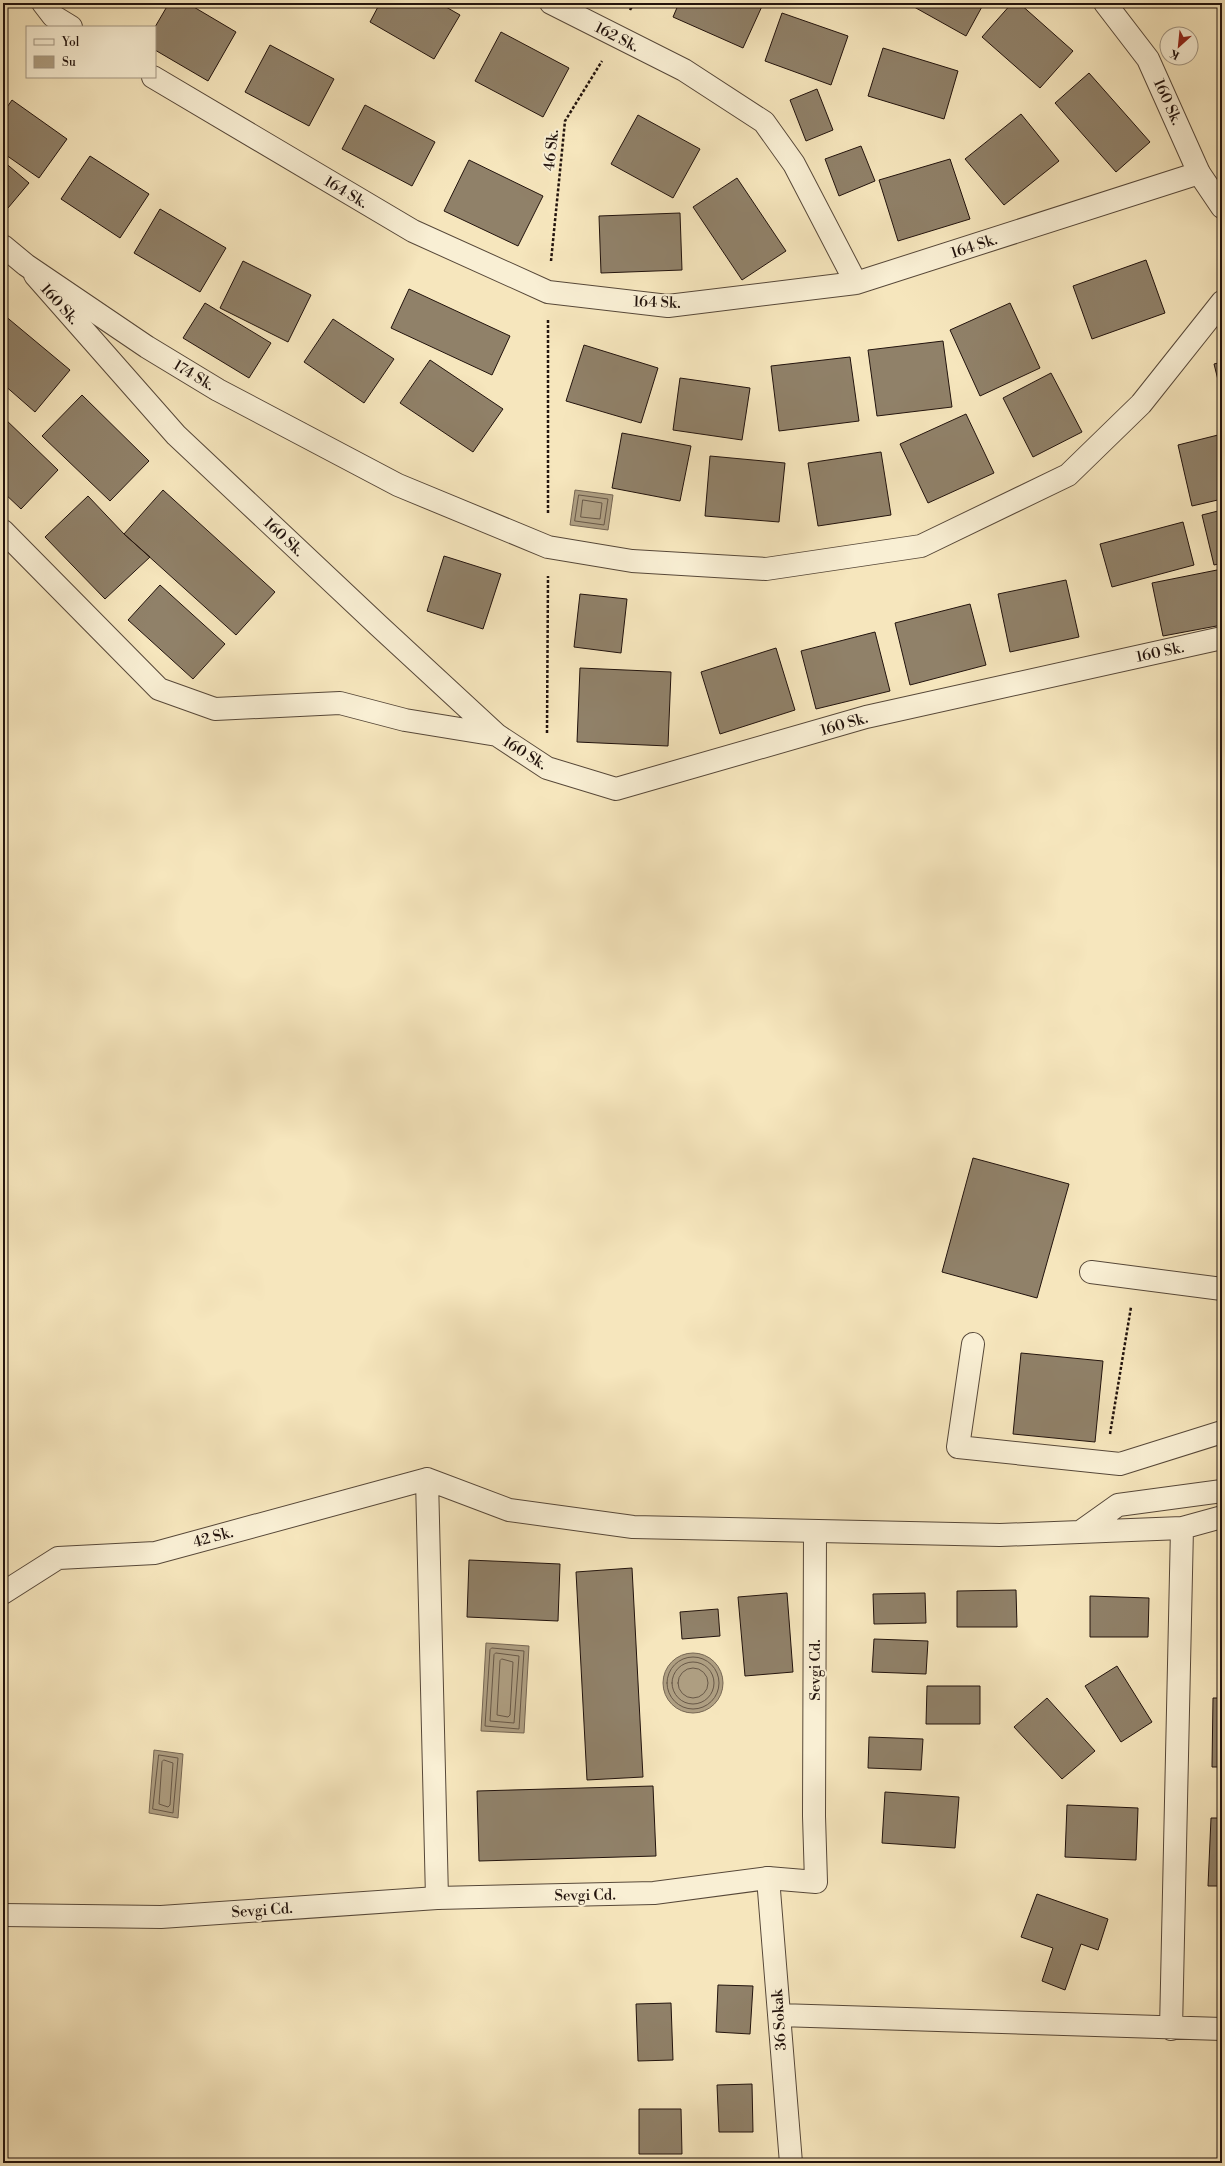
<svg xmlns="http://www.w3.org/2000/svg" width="1225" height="2166" viewBox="0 0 1225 2166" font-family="'Libre Bodoni',serif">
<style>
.water{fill:#ae9e81;stroke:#766653}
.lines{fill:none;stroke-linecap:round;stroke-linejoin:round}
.shore{stroke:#685847;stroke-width:1}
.building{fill:#908169;stroke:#22130d}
.minor-casing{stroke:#574839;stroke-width:24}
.tertiary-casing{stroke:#574839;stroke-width:24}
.path{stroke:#22130d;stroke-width:2.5;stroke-dasharray:3 2;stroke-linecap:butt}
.minor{stroke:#f9efd4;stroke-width:22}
.tertiary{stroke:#f9efd4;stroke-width:22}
.labels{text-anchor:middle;stroke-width:4;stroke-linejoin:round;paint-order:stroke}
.street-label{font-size:15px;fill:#22130d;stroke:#f9efd4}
</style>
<rect width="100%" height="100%" fill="#f6e6bd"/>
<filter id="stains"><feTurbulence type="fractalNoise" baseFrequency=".005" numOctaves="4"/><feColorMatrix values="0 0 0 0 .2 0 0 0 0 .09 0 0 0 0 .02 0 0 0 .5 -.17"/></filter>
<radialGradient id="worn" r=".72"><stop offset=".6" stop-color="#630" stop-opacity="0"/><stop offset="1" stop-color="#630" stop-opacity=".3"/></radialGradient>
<path class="water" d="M575,490l38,5 -5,35 -38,-5z
M486,1643l43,3 -5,87 -43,-2z
M663 1683a30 30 0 1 1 60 0a30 30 0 1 1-60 0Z
M154,1750l29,4 -5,64 -29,-5z"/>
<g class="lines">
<path class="shore" d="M579,495l29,4 -4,26 -29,-4z
M583,500l19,3 -2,16 -19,-2z
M492,1648l32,3 -5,78 -34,-3 5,-76z
M496,1653l23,3 -5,67 -24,-2 4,-66z
M667 1683a26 26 0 1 1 52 0a26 26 0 1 1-52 0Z
M502,1659l11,3 -3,53 -2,2 -11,-2 3,-54z
M672 1683a21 21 0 1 1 42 0a21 21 0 1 1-42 0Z
M678 1683a15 15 0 1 1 30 0a15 15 0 1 1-30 0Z
M159,1755l19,3 -5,55 -20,-4z
M164,1760l9,3 -3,42 -2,2 -9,-3 3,-42z"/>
</g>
<path class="building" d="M169,3h18l49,29 -28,49 -53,-31v-23z
M380,3h59l21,12 -26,44 -64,-37z
M679,3h83l1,1 -20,44 -70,-31z
M907,3h77l-18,33z
M1012,3h7l54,48 -33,37 -58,-51z
M782,13l66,23 -17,49 -66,-24z
M501,32l68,36 -26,49 -68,-36z
M270,45l64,34 -25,47 -64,-34z
M883,48l75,23 -14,48 -76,-23z
M1089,73l61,69 -34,30 -61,-69z
M817,89l16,41 -27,11 -16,-41z
M12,100l55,39 -28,39 -36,-25v-40z
M365,105l70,37 -23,44 -70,-37z
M1021,114l38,47 -55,44 -39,-46z
M638,115l62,34 -27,49 -62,-34z
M861,146l14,35 -36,15 -14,-37z
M90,156l59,38 -29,44 -59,-39z
M950,159l20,60 -72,22 -19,-61z
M469,160l74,36 -25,50 -74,-35z
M3,161l26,22 -21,25 -5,-4z
M737,178l49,73 -44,29 -49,-73z
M160,209l66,39 -26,44 -66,-39z
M680,213l2,57 -81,3 -2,-57z
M1146,260l19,53 -73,26 -19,-53z
M243,261l68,34 -23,47 -68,-34z
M409,289l101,47 -18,39 -101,-47z
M205,303l66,40 -22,35 -66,-40z
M1010,303l30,65 -60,28 -30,-66z
M4,315l66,55 -35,42 -32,-28z
M333,319l61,40 -30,44 -60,-41z
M943,341l9,66 -75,9 -9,-66z
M584,345l74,23 -17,55 -75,-22z
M850,357l9,64 -80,10 -8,-65z
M430,360l73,49 -30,43 -73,-49z
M1222,362v34l-8,-32z
M1051,373l31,59 -49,25 -30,-59z
M680,378l70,10 -8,52 -69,-10z
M82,395l67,66 -39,40 -68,-65z
M966,414l28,59 -66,30 -28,-59z
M3,417l55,53 -37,39 -18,-17z
M622,433l69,13 -11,55 -68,-13z
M1218,435l4,15v49l-30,7 -14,-61z
M881,452l10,63 -73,11 -10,-63z
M710,456l75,7 -6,59 -74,-6z
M163,490l112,102 -39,43 -112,-101z
M88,496l36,38 26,23 -45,42 -60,-62z
M1222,510v53l-8,2 -12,-50z
M1183,522l11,43 -82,22 -12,-43z
M444,556l57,18 -18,55 -56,-18z
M1222,569v56l-59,11 -11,-53z
M1066,580l13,57 -69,15 -12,-58z
M160,585l65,59 -32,35 -65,-59z
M580,594l47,5 -6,54 -47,-6z
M970,604l16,61 -76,20 -15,-62z
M875,632l15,59 -74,18 -15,-58z
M776,648l19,62 -75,24 -19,-62z
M580,668l91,4 -3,74 -91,-4z
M973,1158l96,26 -32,114 -95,-26z
M1021,1353l82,8 -8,81 -82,-8z
M469,1560l91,4 -2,57 -91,-4z
M632,1568l11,209 -56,3 -11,-208z
M1016,1590l1,37h-60v-36z
M787,1593l6,79 -48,4 -7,-79z
M925,1593l1,30 -52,1 -1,-30z
M1090,1596l59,2 -1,39h-58z
M718,1609l2,27 -38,3 -2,-27z
M874,1639l54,2 -2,33 -54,-2z
M1117,1666l35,56 -31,20 -36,-56z
M927,1686h53v38h-54z
M1047,1698l48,53 -33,28 -48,-52z
M1213,1698h9v69h-10z
M869,1737l54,2 -2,31 -53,-2z
M653,1786l3,70 -177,5 -2,-70z
M885,1792l74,5 -4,51 -73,-5z
M1067,1805l71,3 -2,52 -71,-3z
M1211,1818h11v68h-14z
M1037,1894l71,25 -10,31 -17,-6 -16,46 -23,-9 11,-33 -32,-11z
M1222,1941v44h-3z
M718,1985l35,1 -3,48 -34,-2z
M671,2003l2,57 -35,1 -2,-57z
M752,2084l1,48h-34l-2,-47z
M639,2109h42l1,45h-43z"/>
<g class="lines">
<g class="minor-casing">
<path id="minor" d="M43,3l10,13 18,11
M551,3l133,67 80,52 30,42 62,119
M153,77l260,154 135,61 120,14 188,-23 343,-110
M35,275l141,160 203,191 118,109 50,33 69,21 250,-72 356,-79
M3,531l156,158 56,20 125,-6 65,17 92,15
M1091,1272l131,17
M973,1344l-15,103 162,17 102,-32
M427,1479l82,31 124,17 367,8 182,-7 40,-11
M427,1479l10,419
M1080,1532l38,-27 104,-14
M3,1593l55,-35 97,-5 272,-74
M768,1878l23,285
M779,2015l443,14
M1171,2029l11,-501"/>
</g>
<g class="tertiary-casing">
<path id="tertiary" d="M1105,3l43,56 51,114 23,34
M3,246l23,19 121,82 71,43 180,95 150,62 84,14 134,8 155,-23 147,-71 73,-71 81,-102
M3,1915l158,2 276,-19 217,-5 114,-15 48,4 -2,-66 1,-285"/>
</g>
<path class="path" d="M630,10l4,-7
M551,261l14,-140 37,-60
M548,320v195
M547,733l1,-157
M1110,1434l21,-127"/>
<use href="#minor" class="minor"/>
<use href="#tertiary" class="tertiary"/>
</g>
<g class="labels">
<g class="street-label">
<text transform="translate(617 37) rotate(27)" y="5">162 Sk.</text>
<text transform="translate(1168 102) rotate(66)" y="5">160 Sk.</text>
<text transform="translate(551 150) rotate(-84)" y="5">46 Sk.</text>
<text transform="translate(346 192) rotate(31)" y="5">164 Sk.</text>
<text transform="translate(974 246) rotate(-18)" y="5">164 Sk.</text>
<text transform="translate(657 302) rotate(2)" y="5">164 Sk.</text>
<text transform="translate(60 304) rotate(48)" y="5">160 Sk.</text>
<text transform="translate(194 375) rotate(31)" y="5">174 Sk.</text>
<text transform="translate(284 537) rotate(43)" y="5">160 Sk.</text>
<text transform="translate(1160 652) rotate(-12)" y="5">160 Sk.</text>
<text transform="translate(844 724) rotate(-16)" y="5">160 Sk.</text>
<text transform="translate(525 753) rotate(32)" y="5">160 Sk.</text>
<text transform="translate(213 1537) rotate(-15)" y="5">42 Sk.</text>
<text transform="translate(815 1670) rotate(-90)" y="5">Sevgi Cd.</text>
<text transform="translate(585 1895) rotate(-1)" y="5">Sevgi Cd.</text>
<text transform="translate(262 1910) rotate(-4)" y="5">Sevgi Cd.</text>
<text transform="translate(779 2020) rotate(-94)" y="5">36 Sokak</text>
</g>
</g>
<rect width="1225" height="2166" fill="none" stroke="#f6e6bd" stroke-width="16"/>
<rect x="4" y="4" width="1217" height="2158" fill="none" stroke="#22130d" stroke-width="2"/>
<rect x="8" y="8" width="1209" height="2150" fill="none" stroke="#22130d"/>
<rect x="26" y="26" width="130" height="52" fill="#f9efd4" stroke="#a39784"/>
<rect x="34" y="39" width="20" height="6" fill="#f9efd4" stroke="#a39784"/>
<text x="62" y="46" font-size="12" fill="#22130d">Yol</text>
<rect x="34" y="56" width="20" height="12" fill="#ae9e81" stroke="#a39784"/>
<text x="62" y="66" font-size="12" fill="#22130d">Su</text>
<g transform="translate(1179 46) rotate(207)"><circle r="19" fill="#f9efd4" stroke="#a39784"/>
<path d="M0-3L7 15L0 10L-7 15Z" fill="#8f2418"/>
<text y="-6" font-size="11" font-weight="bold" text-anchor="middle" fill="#22130d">K</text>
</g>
<rect width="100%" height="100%" filter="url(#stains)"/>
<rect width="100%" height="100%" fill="url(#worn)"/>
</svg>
